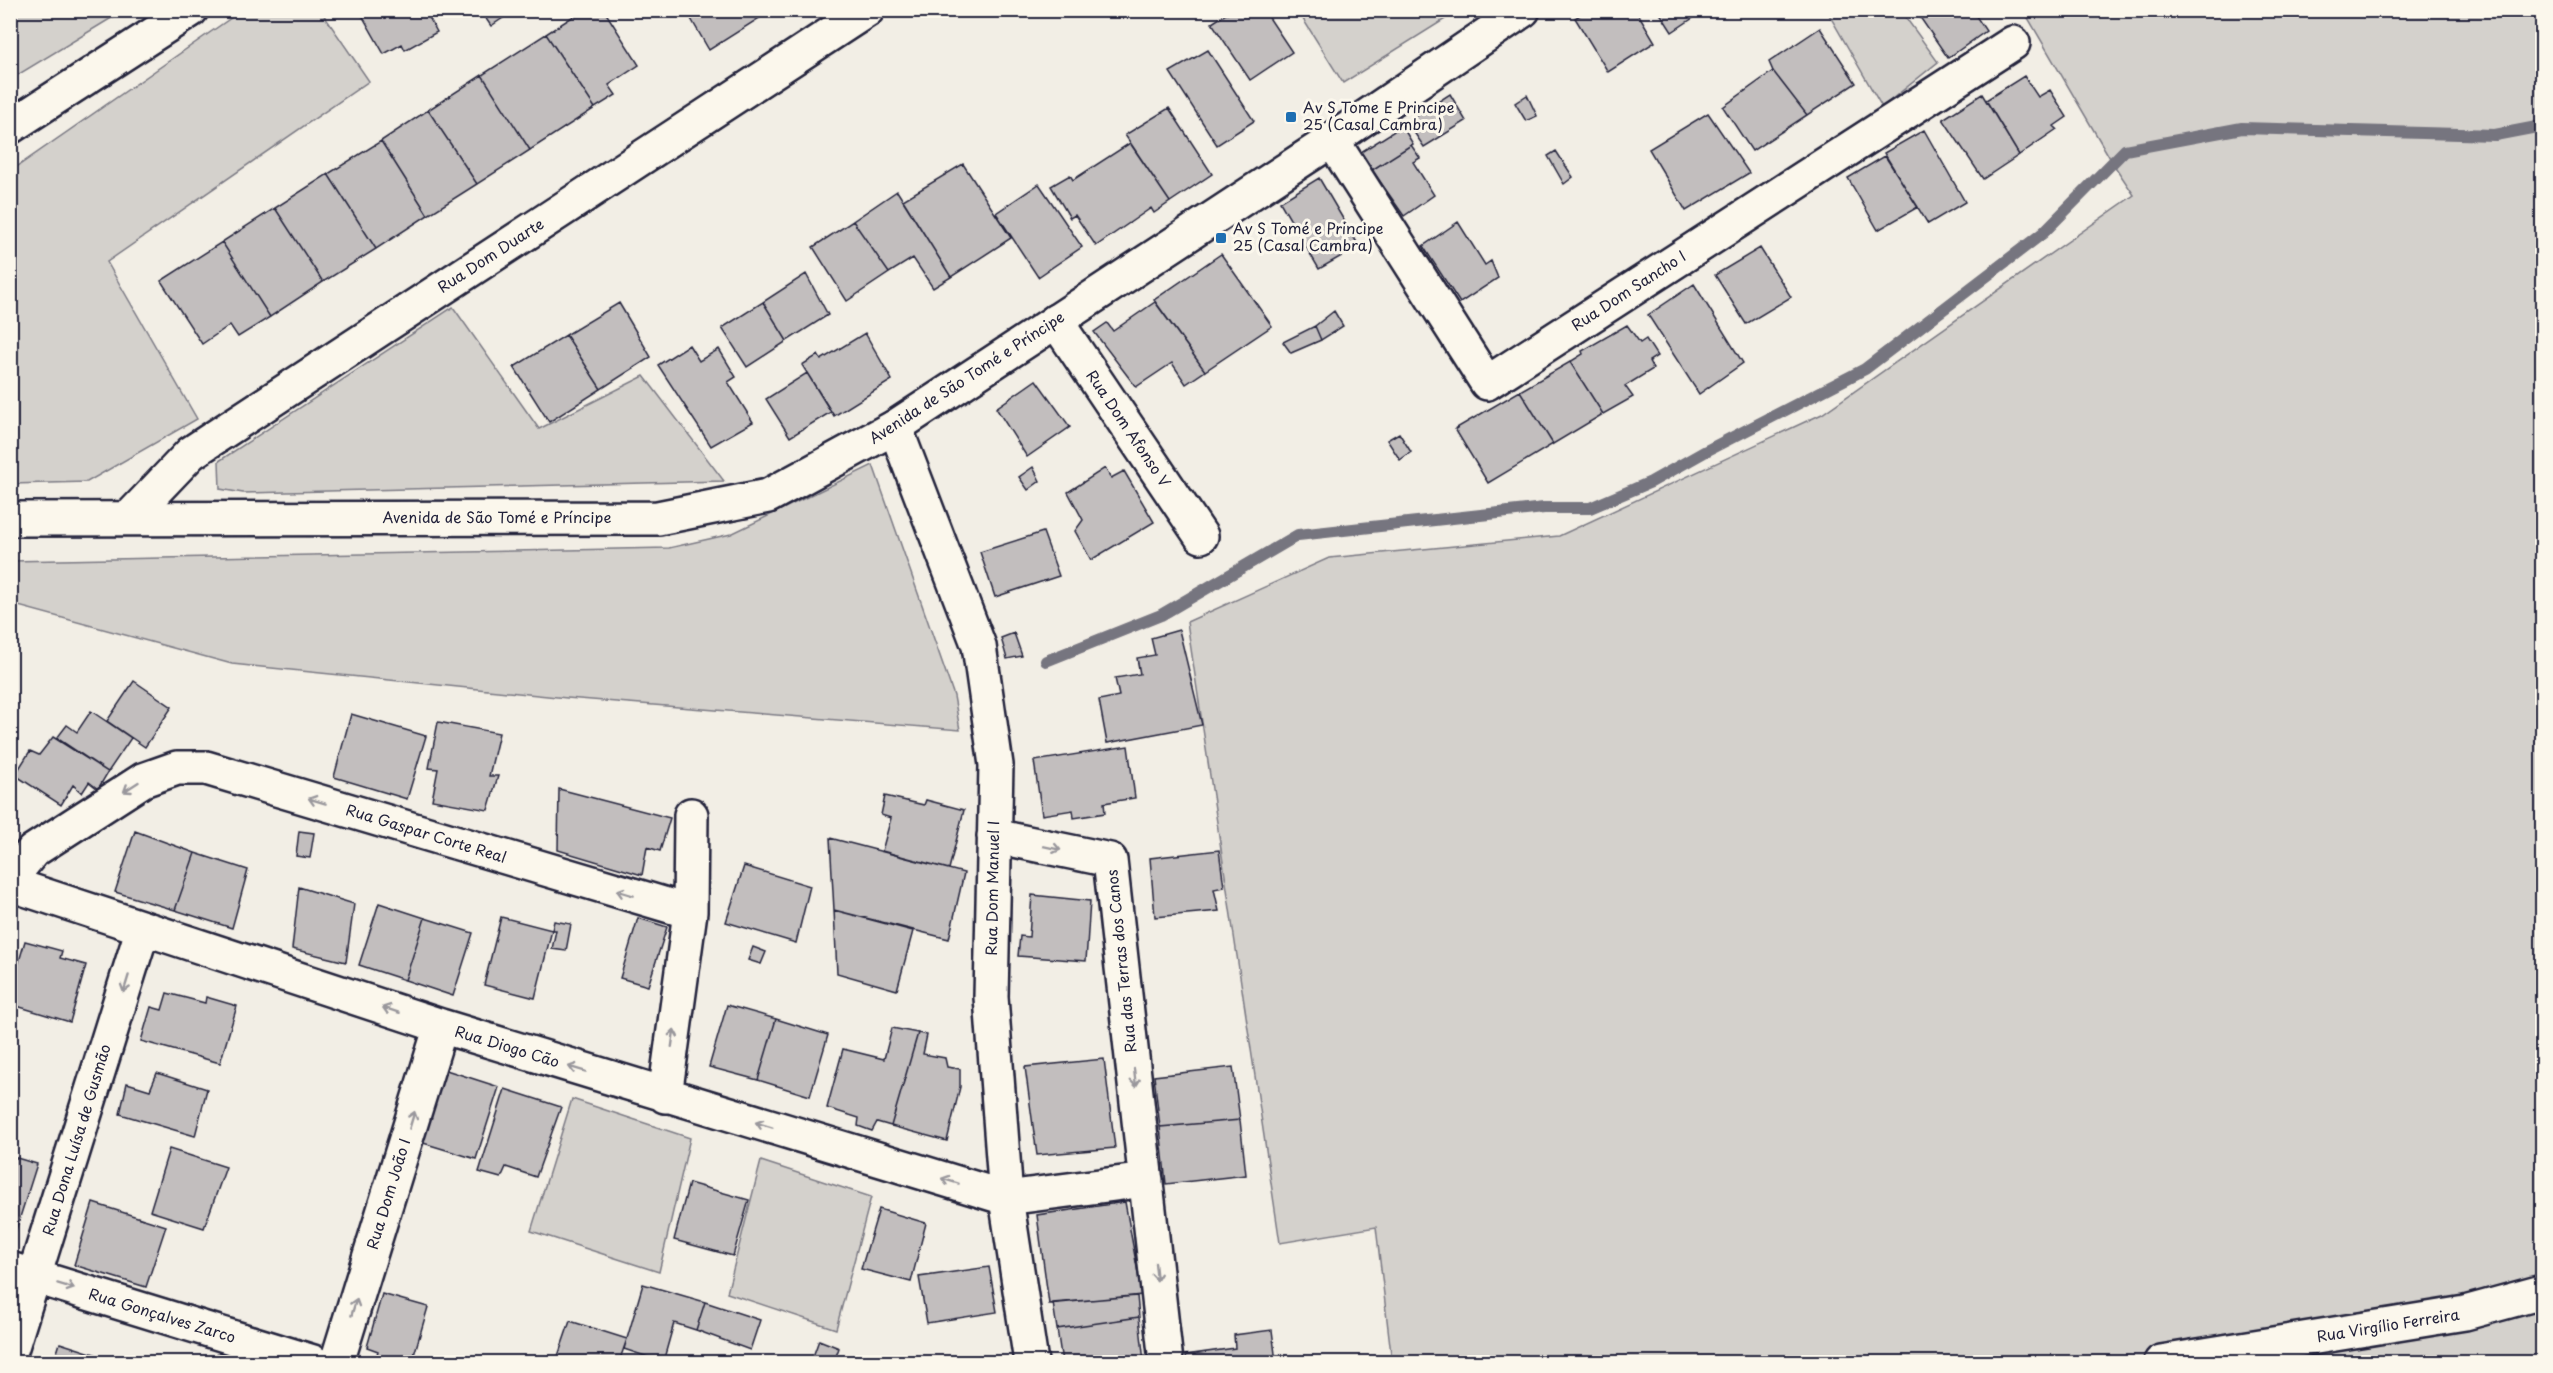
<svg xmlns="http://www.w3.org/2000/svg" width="2553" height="1373" viewBox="0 0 2553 1373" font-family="'Playpen Sans',sans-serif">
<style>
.green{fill:#d4d1cc;stroke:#7b7a84;stroke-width:1.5}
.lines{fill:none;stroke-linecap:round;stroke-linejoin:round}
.stream{stroke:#76747f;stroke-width:12}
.building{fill:#c2bebe;stroke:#22223b;stroke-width:1.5}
.minor-casing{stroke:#22223b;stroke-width:38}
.tertiary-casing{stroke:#22223b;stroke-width:38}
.minor{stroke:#fbf7ec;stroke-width:33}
.tertiary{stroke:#fbf7ec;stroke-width:33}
.oneway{stroke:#99979c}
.poi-dot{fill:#1f6fb2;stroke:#fbf7ec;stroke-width:2}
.labels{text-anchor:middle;stroke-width:6;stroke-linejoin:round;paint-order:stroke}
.poi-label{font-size:15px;fill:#22223b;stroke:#fbf7ec;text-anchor:start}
.street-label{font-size:15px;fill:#22223b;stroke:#fbf7ec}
</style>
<rect width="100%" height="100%" fill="#f2eee5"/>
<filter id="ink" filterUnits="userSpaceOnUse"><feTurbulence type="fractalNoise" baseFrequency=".0167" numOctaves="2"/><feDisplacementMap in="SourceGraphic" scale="12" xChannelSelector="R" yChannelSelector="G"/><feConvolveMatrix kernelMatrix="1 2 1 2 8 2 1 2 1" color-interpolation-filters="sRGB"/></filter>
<g filter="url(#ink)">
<path class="green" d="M11,10h112v1l-112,68z
M241,11h80l48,70 -262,181 90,157 -110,63 -76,2v-313z
M1298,11h160l-115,72z
M1827,11h74l37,51 -56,45z
M2024,11h518v1351h-1150l-16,-135 -96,16 -93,-621 142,-64 230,-22 263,-122 312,-219 -20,-30z
M453,307l86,122 105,-53 80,105 -481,12 -23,-4 -1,-28z
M873,465l81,231 6,34 -393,-32 -335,-34 -221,-60v-43l658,-13 62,-14z
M572,1099l118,39 -31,134 -128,-41z
M761,1161l110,36 -35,132 -109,-36z"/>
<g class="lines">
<path class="stream" d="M1046,661l115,-46 137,-80 246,-27h46l61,-26 55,-31 159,-82 178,-136 82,-83 117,-22 253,7 47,-9"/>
</g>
<path class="building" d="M359,10h66l12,22 -32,18 -3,-6 -18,10z
M480,10h35l-24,16z
M583,10h21l35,55 -30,20 7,10 -21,13 -49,-74z
M686,10h86l-63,40z
M1232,10h32l28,42 -42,28 -38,-57z
M1588,10h48l19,32 -47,30 -33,-54z
M1658,10h47l-33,22z
M1915,10h57l14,21 -38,27z
M1820,28l36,55 -49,32 -34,-44 -4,-9z
M546,34l49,74 -65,42 -48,-75z
M1208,50l46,71 -37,24 -47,-73z
M1773,71l34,44 -55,36 -29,-44z
M482,75l48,75 -53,34 -49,-74z
M2024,76l14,21 12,-7 17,27 -13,9 3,3 -38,26 -33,-55z
M1450,94l16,27 -42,26 -17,-25z
M1982,94l37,61 -36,24 -40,-60z
M1527,95l10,21 -11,5 -11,-18z
M1169,108l43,66 -42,28 -45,-67z
M428,110l49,74 -49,31 -47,-74z
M1708,113l41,60 -63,38 -37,-62z
M1402,126l11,18 -41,26 -11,-18z
M1924,130l41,72 -37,22 -44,-71z
M381,141l47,74 -52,34 -48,-75z
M1130,143l40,59 -16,11 -3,-5 -55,38 -21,-31 -5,3 -19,-32 19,-11 3,5z
M1411,145l9,13 -7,4 21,33 -30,21 -32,-46z
M1556,151l17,26 -9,7 -16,-28z
M1885,156l33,51 -40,23 -30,-52z
M963,164l48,74 -60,39 -48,-77z
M328,174l48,75 -53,33 -48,-74z
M1319,178l40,68 -40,23 -39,-67z
M1039,184l43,63 -44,30 -42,-64z
M897,191l54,86 -18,11 -20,-30 -24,15 -36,-52z
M275,208l48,74 -53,35 -48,-75z
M853,221l36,52 -42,28 -34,-54z
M1458,222l27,43 6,-4 7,17 -38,25 -37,-57z
M222,242l48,75 -32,20 -8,-12 -28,19 -41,-63z
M1760,248l31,49 -45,27 -31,-49z
M1221,254l51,72 -67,45 -51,-71z
M806,274l22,41 -41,26 -24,-39z
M1694,284l49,79 -44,31 -51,-79z
M763,302l24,39 -40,26 -25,-39z
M1155,302l50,69 -19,13 -14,-21 -36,24 -42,-55 13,-9 6,8z
M619,303l32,54 -50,32 -35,-54z
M1334,311l9,15 -22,14 -6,-14z
M1627,325l13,18 6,-4 11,17 -8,5 4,8 -28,17 8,11 -30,17 -33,-52 13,-8 -1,-3z
M1315,326l6,14 -30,13 -8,-11z
M865,333l27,47 -58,36 -32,-51 16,-10 3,5z
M566,335l35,54 -52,33 -35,-55z
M689,345l10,16 20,-12 17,28 -8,5 25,40 -42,24 -53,-81z
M1570,362l33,52 -50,30 -33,-53z
M807,373l24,39 -41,25 -24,-38z
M1036,380l34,47 -43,30 -31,-49z
M1520,391l33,53 -65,39 -33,-54z
M1399,433l12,19 -11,8 -13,-20z
M1033,467l7,14 -12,9 -9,-13z
M1105,468l6,10 13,-7 30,51 -63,38 -16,-29 8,-11 -15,-28z
M1043,532l16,44 -64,21 -15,-45z
M1179,630l23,95 -95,18 -8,-43 20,-4 -4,-18 25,-4 -3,-16 18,-3 -4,-17z
M1014,633l8,23 -15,3 -6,-21z
M134,681l38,26 -27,40 -38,-26z
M91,711l40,27 -23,34 -51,-34 10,-13 10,7z
M351,714l75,22 -19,63 -73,-22z
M438,722l61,11 -10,43h9l-10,34 -56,-10 6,-31 -9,-1z
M53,737l55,35 -10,17 -9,-7 -7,11 -9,-8 -12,20 -46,-30 15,-24 9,4z
M1128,746l7,52 -31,5 1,10 -31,5 -1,-8 -31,5 -8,-54z
M559,789l111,29 -10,33 -13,-4 -5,28 -84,-25z
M885,796l39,9 2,-5 38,10 -15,59 -67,-18 9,-33 -10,-3z
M135,831l60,22 -20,57 -60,-18z
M299,831l15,2 -4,25 -14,-2z
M830,838l134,35 -15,66 -115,-29z
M1219,850l5,37 -10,2 5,22 -64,6 -5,-59z
M195,853l53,17 -16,58 -57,-18z
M744,866l66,20 -14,57 -70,-21z
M299,887l55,17 -8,58 -54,-13z
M1032,895l58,6 -4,60 -68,-5 2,-20 9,1z
M379,903l46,15 -20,62 -46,-15z
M834,910l79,21 -16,59 -60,-17z
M501,917l51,13 -17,68 -51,-13z
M425,918l48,15 -20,63 -48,-16z
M638,918l29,9 -19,59 -28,-8z
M554,921l17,3 -5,27 -14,-2 4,-19h-4z
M25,941l37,10 -2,7 26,7 -16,57 -60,-18v-12z
M753,947l13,5 -5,12 -13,-4z
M167,993l38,10 1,-6 31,9 -17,57 -79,-22 10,-34 11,3z
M727,1005l49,14 -18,61 -49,-13z
M776,1019l52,16 -18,61 -52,-16z
M892,1028l26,5 -27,93 -14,-4 -5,9 -14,-5 1,-8 -32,-10 16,-59 41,10z
M918,1033l9,2 -4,19 22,4 2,9 13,2v18l-13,54 -56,-15z
M1104,1059l11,89 -78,7 -12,-88z
M1233,1067l7,53 -80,7 -6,-51z
M443,1069l56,18 -23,72 -56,-17z
M157,1073l50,16 -12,47 -75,-22 7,-31 23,7z
M505,1089l56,18 -25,70 -30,-10 -5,11 -22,-6z
M1240,1120l6,55 -80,9 -6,-57z
M169,1149l57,18 -22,61 -54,-17z
M10,1156l27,8 -22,69 -5,-1z
M689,1183l60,17 -16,56 -59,-16z
M1125,1202l17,93 -93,9 -12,-89z
M93,1203l73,23 -20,61 -72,-22z
M879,1209l47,14 -15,59 -50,-13z
M989,1267l8,45 -70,11 -8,-46z
M643,1284l62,18 -9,28 -22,-7 -11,39 -39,-13z
M382,1294l46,13 -16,55 -37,-1 3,-10 -11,-4z
M1137,1296l2,21 -82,12 -4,-26z
M705,1302l55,18 -10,30 -54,-20z
M1139,1317l5,45h-82l-5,-33z
M570,1321l57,18 -8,23h-63z
M1272,1330l4,32h-89l-1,-7 49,-7 -1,-13z
M819,1340l20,8 -5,14h-23z
M60,1343l47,15 -1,4h-52z"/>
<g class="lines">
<g class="minor-casing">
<path id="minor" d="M10,127l181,-117
M1332,140l155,243 526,-340
M1056,321l145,215
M895,427l84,219 17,119 -5,232 15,201 25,164
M129,518l62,-65 676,-443
M994,836l116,24 56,502
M10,879l23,-28 110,-71 34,-12h29l484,144 -25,184
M10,884l431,142 565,172 140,-18
M690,912l1,-97
M10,1269l303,93
M10,1353l133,-425
M337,1362l104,-336
M2161,1362l304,-49 77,-21"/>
</g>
<g class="tertiary-casing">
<path id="tertiary" d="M10,519l648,-1 110,-22 127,-69 437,-287 191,-130"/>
</g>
<use href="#minor" class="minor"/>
<use href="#tertiary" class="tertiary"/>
</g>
<defs><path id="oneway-shaft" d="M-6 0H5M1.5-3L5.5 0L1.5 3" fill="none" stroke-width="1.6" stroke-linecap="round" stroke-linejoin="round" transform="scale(1.5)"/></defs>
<g class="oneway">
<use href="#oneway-shaft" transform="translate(131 787) rotate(147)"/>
<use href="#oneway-shaft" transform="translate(317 801) rotate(-163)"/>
<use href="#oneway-shaft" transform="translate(1052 848) rotate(12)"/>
<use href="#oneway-shaft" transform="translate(625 893) rotate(-163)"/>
<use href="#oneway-shaft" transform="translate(126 984) rotate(107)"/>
<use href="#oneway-shaft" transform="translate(391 1010) rotate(-162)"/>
<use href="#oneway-shaft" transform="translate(673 1038) rotate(-82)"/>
<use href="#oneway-shaft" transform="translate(577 1069) rotate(-163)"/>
<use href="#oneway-shaft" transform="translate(1135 1078) rotate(84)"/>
<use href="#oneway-shaft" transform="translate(412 1120) rotate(-73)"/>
<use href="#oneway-shaft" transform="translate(764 1125) rotate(-163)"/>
<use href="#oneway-shaft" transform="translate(950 1181) rotate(-163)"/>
<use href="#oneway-shaft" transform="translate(1156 1272) rotate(84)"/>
<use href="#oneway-shaft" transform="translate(66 1286) rotate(17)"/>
<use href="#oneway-shaft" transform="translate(354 1307) rotate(-73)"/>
</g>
</g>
<g class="poi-dot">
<rect x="1285" y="111" width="12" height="12" rx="3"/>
<rect x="1215" y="232" width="12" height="12" rx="3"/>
</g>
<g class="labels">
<g class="poi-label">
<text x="1303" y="113">Av S Tome E Principe<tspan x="1303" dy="17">25 (Casal Cambra)</tspan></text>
<text x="1233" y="234">Av S Tomé e Principe<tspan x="1233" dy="17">25 (Casal Cambra)</tspan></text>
</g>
<g class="street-label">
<text transform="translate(491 256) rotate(-33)" y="5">Rua Dom Duarte</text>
<text transform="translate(1629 291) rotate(-33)" y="5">Rua Dom Sancho I</text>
<text transform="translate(967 378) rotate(-33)" y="5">Avenida de São Tomé e Príncipe</text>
<text transform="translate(1128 429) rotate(56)" y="5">Rua Dom Afonso V</text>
<text x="497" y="523">Avenida de São Tomé e Príncipe</text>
<text transform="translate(426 834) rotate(17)" y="5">Rua Gaspar Corte Real</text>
<text transform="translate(993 888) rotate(-89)" y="5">Rua Dom Manuel I</text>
<text transform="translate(1122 961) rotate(-96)" y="5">Rua das Terras dos Canos</text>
<text transform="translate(507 1047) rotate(17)" y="5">Rua Diogo Cão</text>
<text transform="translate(77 1140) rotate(-73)" y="5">Rua Dona Luísa de Gusmão</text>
<text transform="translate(389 1194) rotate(-73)" y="5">Rua Dom João I</text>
<text transform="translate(162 1316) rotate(17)" y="5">Rua Gonçalves Zarco</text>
<text transform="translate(2388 1326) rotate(-9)" y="5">Rua Virgílio Ferreira</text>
</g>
</g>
<rect width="2553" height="1373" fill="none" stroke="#fbf7ec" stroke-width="36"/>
<rect x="18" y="18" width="2517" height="1337" fill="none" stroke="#22223b" stroke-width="2" filter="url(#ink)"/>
</svg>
